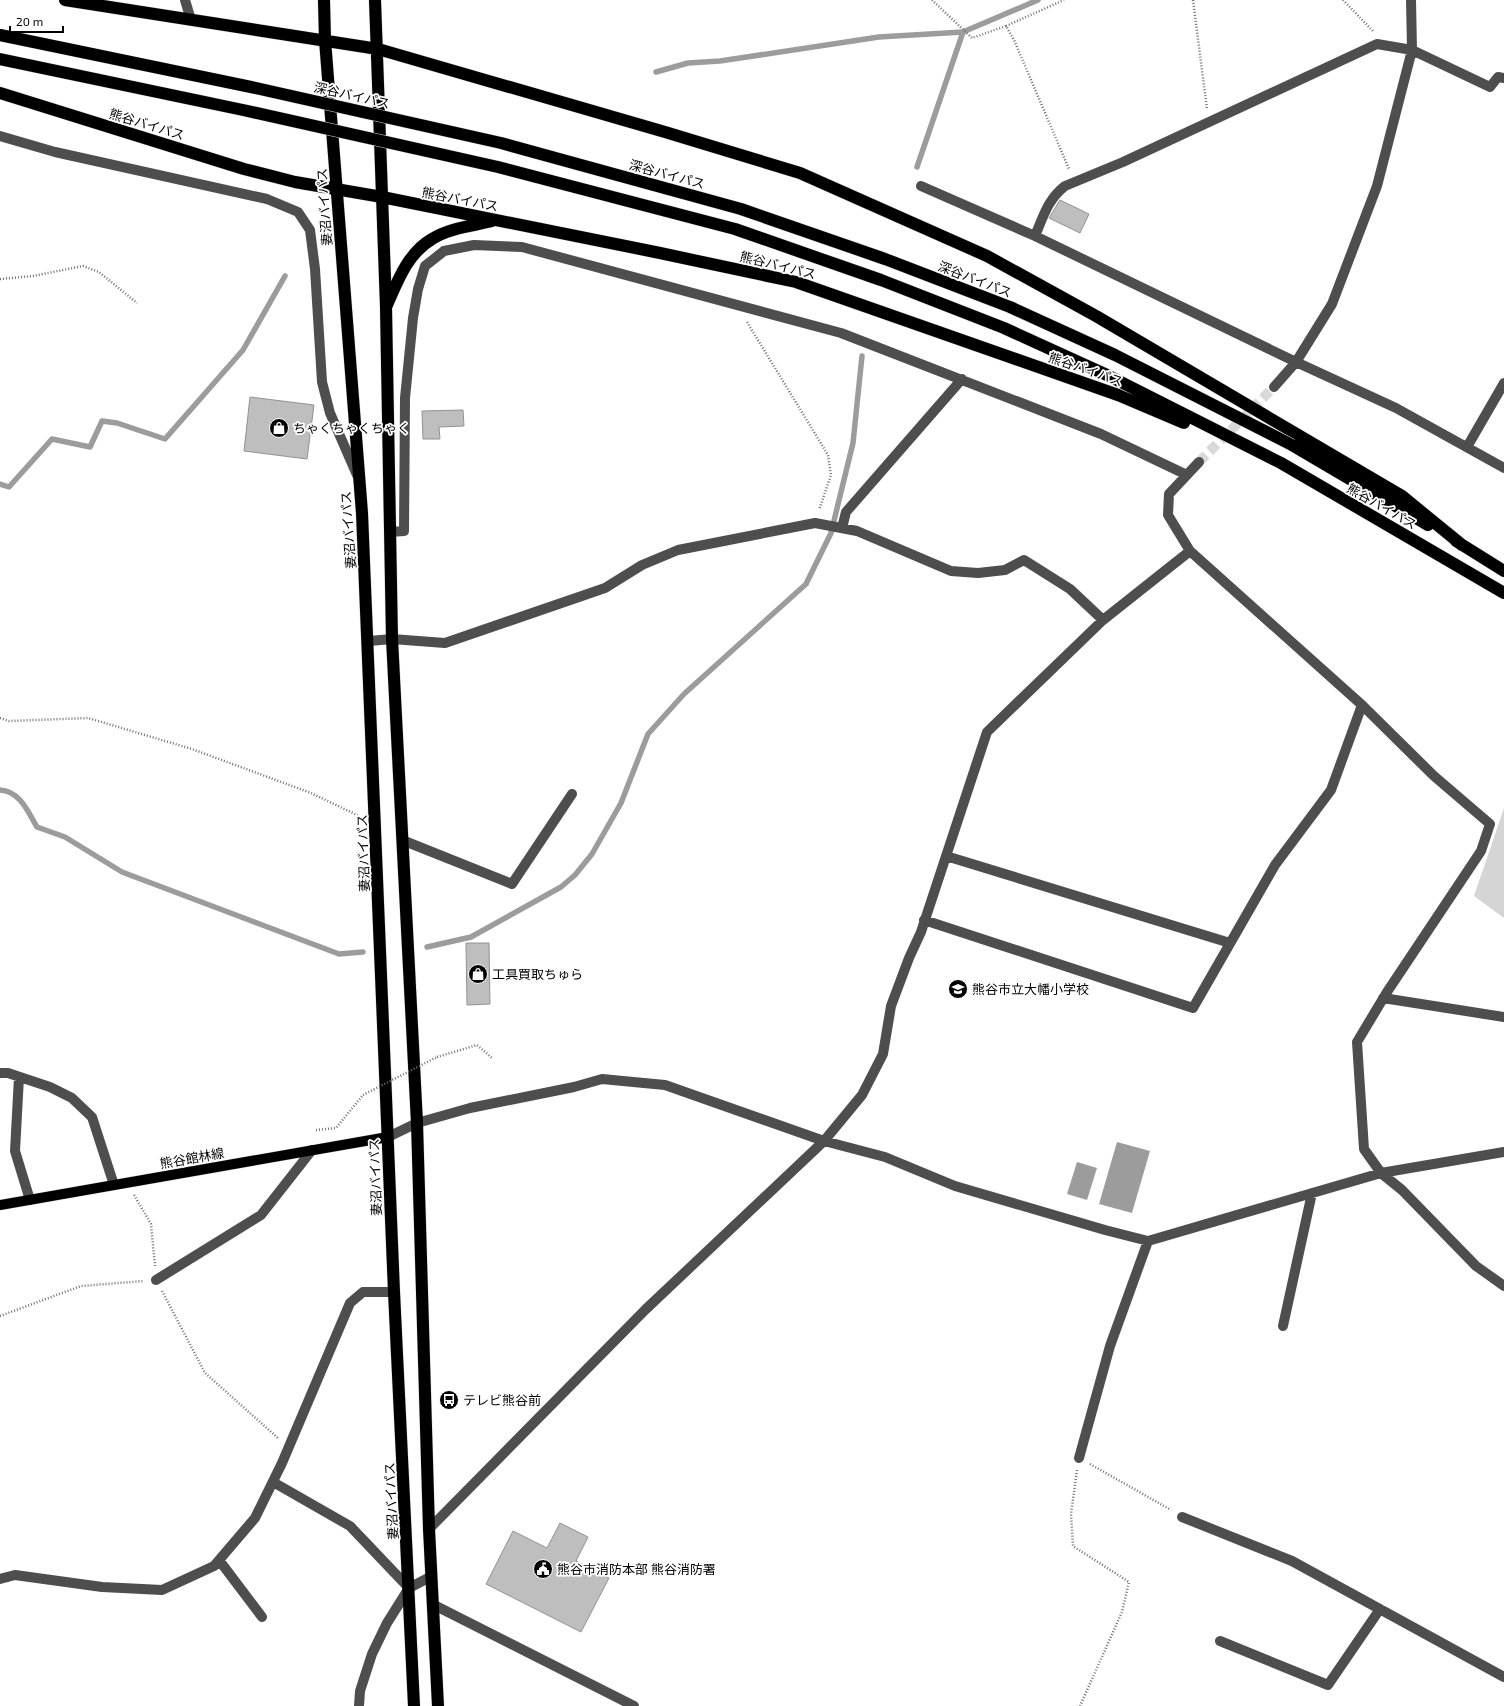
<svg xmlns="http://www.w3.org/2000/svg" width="1504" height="1706" viewBox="0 0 1504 1706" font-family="'Exo 2','Noto Sans JP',sans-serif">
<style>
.green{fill:#d5d5d5}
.water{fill:#9c9c9c}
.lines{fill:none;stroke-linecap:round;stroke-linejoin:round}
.stream{stroke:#9c9c9c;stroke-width:5.5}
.building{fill:#bebebe;stroke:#929292}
.minor-tunnel{stroke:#d9d9d9;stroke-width:10;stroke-dasharray:10 5;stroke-linecap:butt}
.major-casing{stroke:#dbdbdb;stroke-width:11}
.highway-casing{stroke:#dbdbdb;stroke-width:13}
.path{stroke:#707070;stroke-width:2.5;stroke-dasharray:1 2;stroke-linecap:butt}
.minor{stroke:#4e4e4e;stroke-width:10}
.major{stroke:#000;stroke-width:10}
.highway{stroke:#000;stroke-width:12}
.highway-bridge-casing{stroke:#dbdbdb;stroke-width:13;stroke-linecap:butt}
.path-bridge{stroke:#707070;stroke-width:2.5;stroke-dasharray:1 2;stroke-linecap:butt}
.highway-bridge{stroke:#000;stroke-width:12}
.labels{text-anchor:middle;stroke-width:3.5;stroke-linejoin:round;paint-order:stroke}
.street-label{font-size:13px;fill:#000;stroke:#fff}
.poi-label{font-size:13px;fill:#000;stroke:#fff;text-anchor:start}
</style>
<rect width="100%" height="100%" fill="#fff"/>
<path class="green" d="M1504,808v110l-30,-22z"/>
<path class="water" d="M1117,1142l33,9 -18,62 -33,-9z
M1077,1162l20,6 -10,32 -20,-6z"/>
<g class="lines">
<path class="stream" d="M656,72l32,-9 32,-2 159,-24 84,-5 75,-32
M917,167l46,-135
M0,484l9,3 43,-48 38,8 12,-26 15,2 48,16 78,-89 42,-74
M0,790c20,1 28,22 37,37l28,10 57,35 217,82 24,-2
M427,947l44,-10 90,-50 14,-12 17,-21 29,-51 27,-69 36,-40 122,-110 25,-51 22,-90 9,-87"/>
</g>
<path class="building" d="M1060,200l29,14 -9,19 -31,-15z
M250,397l64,8 -7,54 -63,-8z
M463,410l1,16 -25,1 1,12h-17l-1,-28z
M466,943h23l1,61 -23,1z
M560,1523l28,14 -12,24 33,17 -28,54 -95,-48 27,-53 34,17z"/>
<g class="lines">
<path class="minor-tunnel" d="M1199,462l75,-75"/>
<g class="major-casing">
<path id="major" d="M0,1205l388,-68"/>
</g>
<g class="highway-casing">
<path id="highway" d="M65,0l313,49 287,83 135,41 187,83 109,60 306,180 60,49
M324,0l1,40 37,473 32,779 20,414
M375,0l11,307 6,332 25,484 12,406 9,177
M0,93l244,76 51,13 87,15 278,56 136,29 322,113
M387,305c11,-25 21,-52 45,-66 17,-11 40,-13 60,-18
M1292,445l136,80
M1281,463l223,130
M1456,541l48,30"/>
</g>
<path class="path" d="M932,0l40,38 34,-12 8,14 55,129
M1193,0l14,109
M1343,0l30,31
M1006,26l58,-26
M0,279l33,-3 50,-10 16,6 38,31
M747,322l81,133 3,20 -12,35
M0,718l9,3 79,-3 104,31 119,44 48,23
M437,1057l40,-12 15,13
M316,1130l20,-2 27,-33
M134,1195l17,29 4,42
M162,1291l43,82 74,66
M0,1316l81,-30 63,-5
M1090,1464l81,46
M1077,1470l-6,44 2,32 56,36 -7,30 -42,94"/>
<path class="minor" d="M185,0l6,20
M0,136l55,16 212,47 31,13 12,18 5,39 7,113 8,31 27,62
M921,186l114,50 261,126 100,46 108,60
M1035,236c8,-19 13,-37 30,-50l58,-24 254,-118 35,6 78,37 8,-10 6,1
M1274,387l22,-25 36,-58 45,-118 35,-136 -1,-50
M1467,447l37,-64
M1199,462l-30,32 -1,21 22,36 172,154 72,71 56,48 -9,27 -94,141 -30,50 7,107 17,24 21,17 74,76 28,20
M842,528l4,-16 116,-133
M390,532l14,-1 1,-133 8,-80 5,-29 7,-23 19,-15 30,-6 48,2 319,86 260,101 86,41
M369,641l23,-2 53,4 160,-55 37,-23 36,-15 137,-27 42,8 94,40 27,2 27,-3 19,-10 46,29 33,31
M402,840l110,44 60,-90
M946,856l284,87
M924,920l269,88 82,-143 56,-75 31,-85
M1383,998l121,19
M0,1073h8l42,14 22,11 20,19 22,68
M19,1077l-4,74 15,49
M388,1137l29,-14 53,-15 104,-21 28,-8 63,6 159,56 61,16 70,29 150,44 43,11 233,-68 123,-21
M156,1280l105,-65 51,-65
M1283,1326l29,-133
M1079,1458l31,-112 38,-105
M273,1482l77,44 59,62
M1182,1517l110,44 212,116
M429,1529l217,-220 178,-168 38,-46 21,-41 8,-48 18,-48 12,-26 66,-200 116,-112 87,-69
M219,1560l43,57
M0,1579l15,-4 87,12 60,3 52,-24 41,-48 27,-55 68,-160 13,-11h31
M434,1605l200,101
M1220,1641l108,44 52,-76
M359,1706l1,-15 12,-37 15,-31 22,-35 23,-12"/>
<use href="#major" class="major"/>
<use href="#highway" class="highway"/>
<g class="highway-bridge-casing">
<path id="highway-bridge" d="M0,35l251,52 250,56 240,66 144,50 125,48 105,48 177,90
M0,59l243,51 255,57 237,62 146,51 123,48 103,47 174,88
M1118,395l66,28"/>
</g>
<path class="path-bridge" d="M363,1095l74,-38"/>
<use href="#highway-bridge" class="highway-bridge"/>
</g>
<defs>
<g id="shop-disc" transform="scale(1)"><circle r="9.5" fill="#000" stroke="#fff"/><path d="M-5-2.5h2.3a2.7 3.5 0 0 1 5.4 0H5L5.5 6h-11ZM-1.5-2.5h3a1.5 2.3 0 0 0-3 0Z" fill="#fff"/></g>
<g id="school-disc" transform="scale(1)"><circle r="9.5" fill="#000" stroke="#fff"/><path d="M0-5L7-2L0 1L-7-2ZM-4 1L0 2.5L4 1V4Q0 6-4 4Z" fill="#fff"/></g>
<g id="bus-disc" transform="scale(1)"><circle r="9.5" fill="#000" stroke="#fff"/><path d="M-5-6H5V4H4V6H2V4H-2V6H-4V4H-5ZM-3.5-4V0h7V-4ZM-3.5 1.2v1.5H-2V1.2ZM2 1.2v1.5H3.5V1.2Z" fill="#fff"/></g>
<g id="civic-disc" transform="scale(1)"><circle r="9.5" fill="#000" stroke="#fff"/><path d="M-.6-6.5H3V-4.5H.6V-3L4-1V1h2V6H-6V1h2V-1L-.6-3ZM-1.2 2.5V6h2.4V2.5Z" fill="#fff"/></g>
</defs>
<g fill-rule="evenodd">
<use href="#shop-disc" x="279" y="428"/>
<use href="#shop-disc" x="478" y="974"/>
<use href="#school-disc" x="958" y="989"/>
<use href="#bus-disc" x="449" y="1400"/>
<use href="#civic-disc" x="543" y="1569"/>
</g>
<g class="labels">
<g class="street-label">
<text transform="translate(352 95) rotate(13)" y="5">深谷バイパス</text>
<text transform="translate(147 124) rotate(17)" y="5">熊谷バイパス</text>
<text transform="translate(667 174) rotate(15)" y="5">深谷バイパス</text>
<text transform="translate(460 199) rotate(11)" y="5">熊谷バイパス</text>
<text transform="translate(324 207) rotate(-94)" y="5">妻沼バイパス</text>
<text transform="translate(778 265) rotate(14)" y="5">熊谷バイパス</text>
<text transform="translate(975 279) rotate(21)" y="5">深谷バイパス</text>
<text transform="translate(1086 369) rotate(19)" y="5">熊谷バイパス</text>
<text transform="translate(1382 506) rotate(30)" y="5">熊谷バイパス</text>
<text transform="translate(348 530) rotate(-94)" y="5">妻沼バイパス</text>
<text transform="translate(363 853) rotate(-92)" y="5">妻沼バイパス</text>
<text transform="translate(192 1158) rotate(-10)" y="5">熊谷館林線</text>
<text transform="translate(375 1177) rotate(-92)" y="5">妻沼バイパス</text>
<text transform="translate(391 1501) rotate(-93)" y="5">妻沼バイパス</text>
</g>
<g class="poi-label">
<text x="293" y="433">ちゃくちゃくちゃく</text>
<text x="492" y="979">工具買取ちゅら</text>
<text x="972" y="994">熊谷市立大幡小学校</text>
<text x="463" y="1405">テレビ熊谷前</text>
<text x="557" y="1574">熊谷市消防本部 熊谷消防署</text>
</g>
</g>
<path d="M10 26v6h53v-6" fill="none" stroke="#000000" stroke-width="2"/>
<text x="16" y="26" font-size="12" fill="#000000" stroke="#ffffff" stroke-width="3" paint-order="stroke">20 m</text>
</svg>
